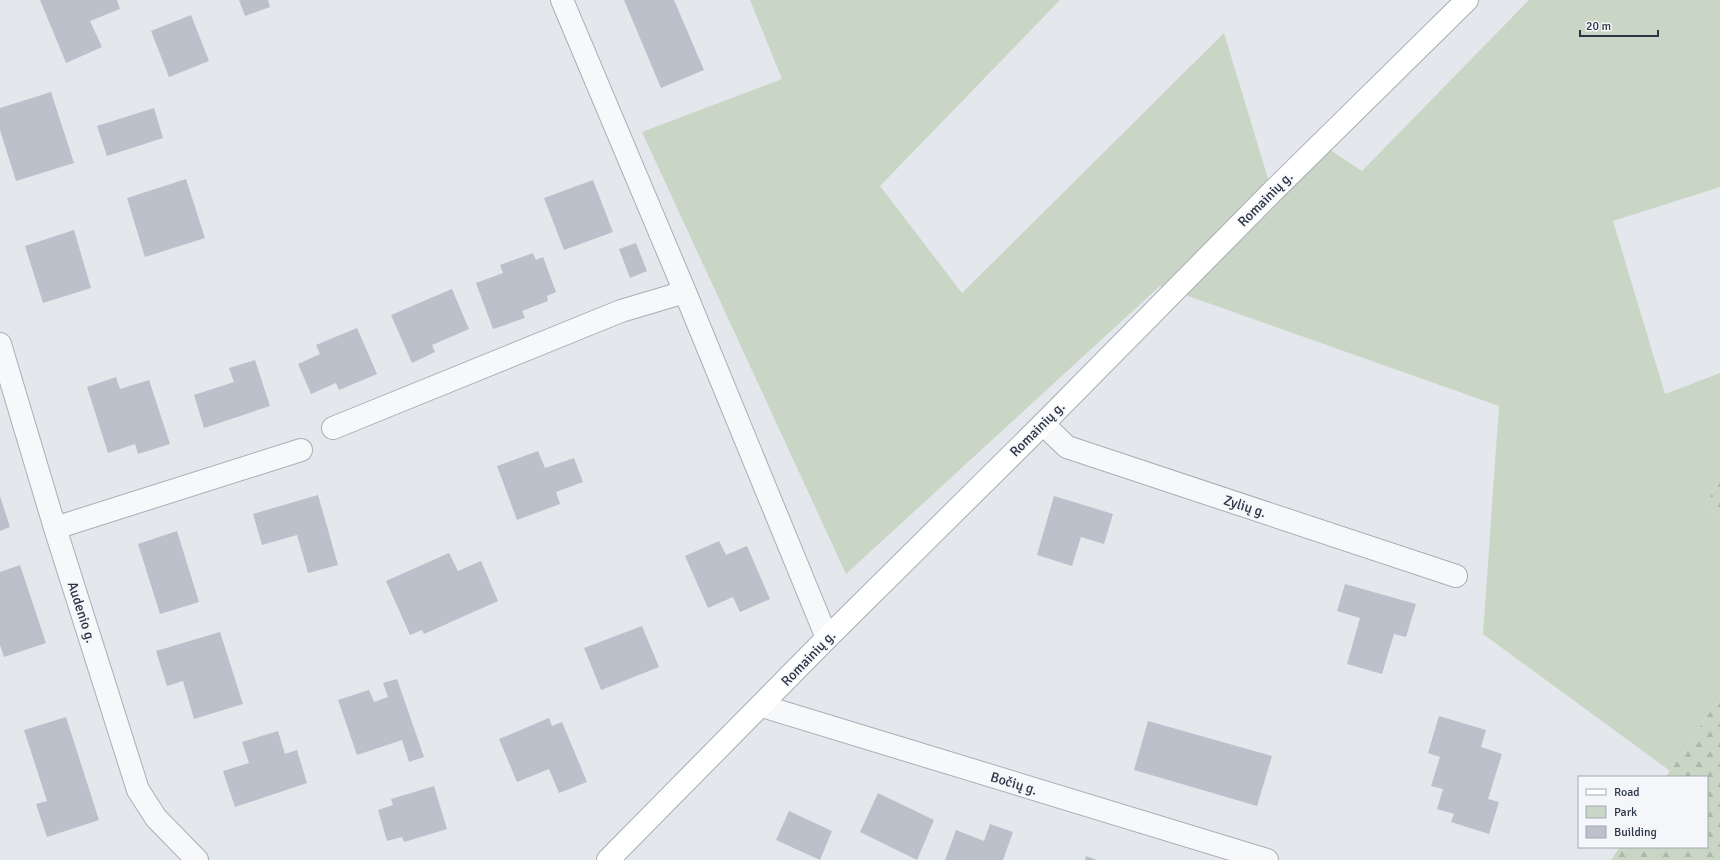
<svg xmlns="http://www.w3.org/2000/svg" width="1720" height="860" viewBox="0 0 1720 860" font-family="Signika,sans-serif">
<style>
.green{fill:#c9d6c5}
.forest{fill:url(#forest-firs)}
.building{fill:#bbc0ca}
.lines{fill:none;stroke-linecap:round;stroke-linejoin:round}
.street-casing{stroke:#a9aeb7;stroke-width:24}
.secondary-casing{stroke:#a9aeb7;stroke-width:24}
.street{stroke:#f7f8fa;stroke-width:22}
.secondary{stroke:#fff;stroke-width:22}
.labels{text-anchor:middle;stroke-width:3.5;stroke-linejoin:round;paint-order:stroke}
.street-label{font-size:14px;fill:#2b3445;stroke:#f4f6f9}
</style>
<defs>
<pattern id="forest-firs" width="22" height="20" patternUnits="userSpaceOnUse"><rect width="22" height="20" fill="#c9d6c5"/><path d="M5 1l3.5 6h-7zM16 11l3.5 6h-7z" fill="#adb8ab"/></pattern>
</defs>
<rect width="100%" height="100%" fill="#e4e7ec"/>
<path class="green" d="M750,0h310l-180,186 82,107 262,-260 48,159 49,-48 41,27 167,-171h191v187l-107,34 52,173 55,-21v105l-14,27 14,15v177l-50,74 -187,-137 16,-228 -339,-120 -314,288 -204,-442 140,-53z"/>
<path class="forest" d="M1720,478v42l-14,-15z
M1720,697v163h-109l9,-13h87v-70h-41z"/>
<path class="building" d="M40,0h77l3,9 -30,12 12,26 -36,16z
M239,0h29l2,7 -25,9z
M624,0h50l30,70 -43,18z
M191,15l18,46 -40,16 -18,-46z
M51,92l23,71 -58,18 -16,-51v-22z
M154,108l9,30 -56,18 -10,-30z
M186,179l19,59 -60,19 -18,-59z
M593,180l20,52 -49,18 -20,-52z
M74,230l17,58 -48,15 -18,-57z
M636,243l11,28 -17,7 -11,-29z
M533,253l3,7 7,-3 13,35 -9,4 1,5 -26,10 3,7 -32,11 -17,-46 27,-10 -3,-8z
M452,289l17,40 -37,16 3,7 -23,11 -21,-48z
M357,328l20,46 -38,16 -3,-7 -25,11 -13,-30 22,-10 -4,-9z
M255,360l15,46 -66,22 -10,-33 40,-13 -5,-14z
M116,377l4,12 29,-9 21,64 -32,10 -3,-10 -27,9 -21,-66z
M538,451l7,17 29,-10 9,24 -27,10 4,12 -43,16 -20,-54z
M318,495l20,70 -30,8 -11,-38 -35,10 -9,-31z
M0,496l10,31 -10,4z
M1054,496l59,18 -9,30 -23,-7 -9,29 -35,-11z
M177,531l22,71 -39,12 -22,-70z
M719,541l7,14 21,-9 23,53 -30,13 -7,-15 -25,11 -23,-52z
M449,553l9,18 23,-10 17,40 -74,33 -2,-4 -12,5 -24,-54z
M20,565l26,78 -42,14 -4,-12v-73z
M1345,584l71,20 -10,33 -12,-3 -12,40 -35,-10 13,-46 -23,-7z
M642,626l17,41 -58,23 -17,-42z
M220,632l23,72 -49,15 -11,-38 -16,5 -11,-35z
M397,679l27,78 -15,5 -7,-22 -45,15 -19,-55 31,-10 5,12 14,-5 -5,-14z
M1439,716l47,14 -5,17 21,7 -14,45 11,3 -10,32 -38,-12 3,-8 -17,-5 6,-20 -12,-3 9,-29 -12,-4z
M66,717l33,103 -52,17 -11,-33 11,-3 -23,-71z
M549,718l3,8 10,-4 25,60 -28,11 -10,-24 -32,13 -18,-43z
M1148,721l124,35 -15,50 -123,-36z
M278,731l7,23 12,-4 10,33 -72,24 -12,-36 26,-8 -7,-21z
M434,786l13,43 -43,13 -2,-5 -15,4 -9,-31 15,-5 -2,-6z
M878,793l56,27 -17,40 -57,-28z
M789,811l43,20 -12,29 -44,-20z
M990,824l23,8 -10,28h-58l11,-30 28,11z
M1086,856l11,4h-12z"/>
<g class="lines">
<g class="street-casing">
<path id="street" d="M562,0l123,292 142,346
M0,344l55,184 83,262 18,28 41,42
M1043,424l24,23 389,129
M333,428l288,-117 64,-19
M55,528l246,-78
M762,706l505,154"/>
</g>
<g class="secondary-casing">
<path id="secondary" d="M608,860l219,-222 216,-214 229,-232 195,-192"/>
</g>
<use href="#street" class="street"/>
<use href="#secondary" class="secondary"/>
</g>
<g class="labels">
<g class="street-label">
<text transform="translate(1265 199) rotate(-45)" y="5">Romainių g.</text>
<text transform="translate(1037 429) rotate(-45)" y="5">Romainių g.</text>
<text transform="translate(1245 506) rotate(18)" y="5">Zylių g.</text>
<text transform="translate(82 612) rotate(72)" y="5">Audenio g.</text>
<text transform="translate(808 658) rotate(-46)" y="5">Romainių g.</text>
<text transform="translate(1014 783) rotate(17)" y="5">Bočių g.</text>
</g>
</g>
<rect x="1578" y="776" width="130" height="72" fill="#f4f6f9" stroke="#a4a8b1"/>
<rect x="1586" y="789" width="20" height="6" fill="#ffffff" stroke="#a4a8b1"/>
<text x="1614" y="796" font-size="12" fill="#2b3445">Road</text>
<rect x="1586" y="806" width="20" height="12" fill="#c9d6c5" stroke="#a4a8b1"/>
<text x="1614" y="816" font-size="12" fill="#2b3445">Park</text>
<rect x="1586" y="826" width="20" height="12" fill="#bbc0ca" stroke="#a4a8b1"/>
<text x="1614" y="836" font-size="12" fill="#2b3445">Building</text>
<path d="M1580 30v6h78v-6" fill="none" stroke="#2b3445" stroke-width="2"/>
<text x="1586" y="30" font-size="12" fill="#2b3445" stroke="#f4f6f9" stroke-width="3" paint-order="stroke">20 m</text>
</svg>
